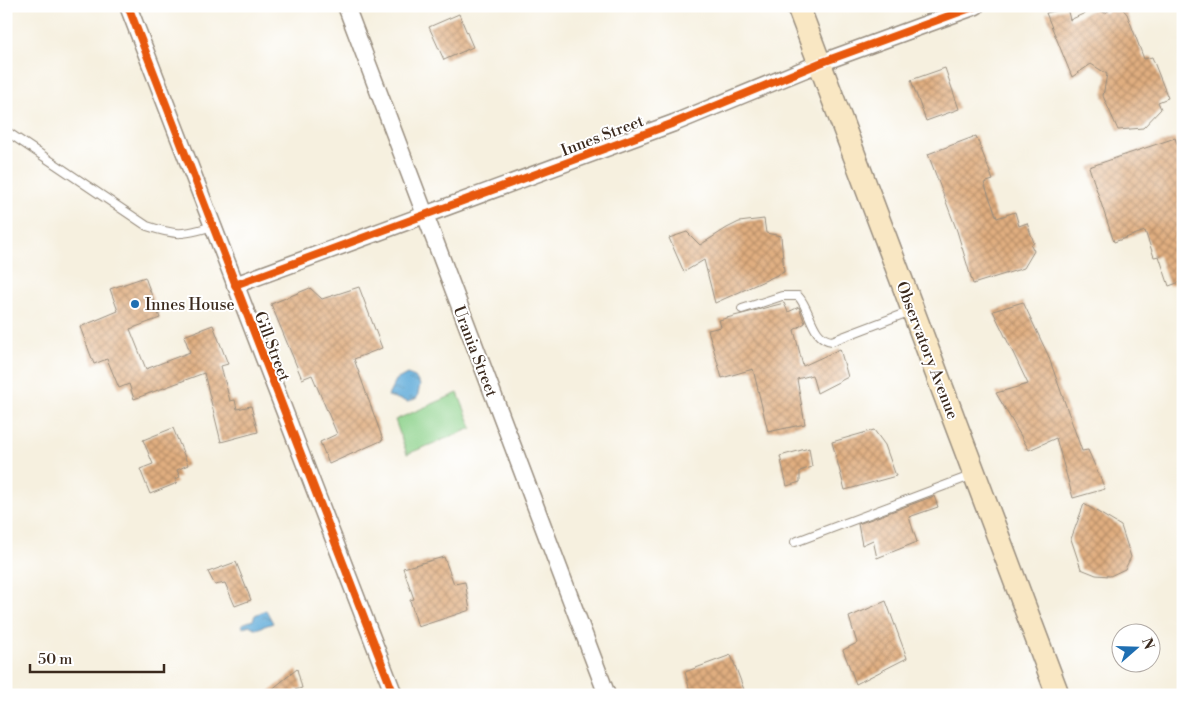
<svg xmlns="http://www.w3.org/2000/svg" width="1189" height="701" viewBox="0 0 1189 701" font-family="'Libre Bodoni',serif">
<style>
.pitch{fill:#8dd28b;stroke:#647e54}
.water{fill:url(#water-ripples);stroke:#4e6b7c}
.building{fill:url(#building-cross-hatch)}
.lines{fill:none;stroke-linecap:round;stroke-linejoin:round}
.service-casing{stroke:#988d7e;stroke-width:10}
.minor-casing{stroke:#988d7e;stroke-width:19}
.secondary-casing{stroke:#988d7e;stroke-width:25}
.service{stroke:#fff;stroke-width:8}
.minor{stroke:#fff;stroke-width:16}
.secondary{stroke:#f9e7c3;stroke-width:22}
.cycleway-casing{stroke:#fff;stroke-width:11}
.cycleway{stroke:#e8590c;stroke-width:8}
.poi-dot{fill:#1f6fb2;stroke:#fff;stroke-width:2}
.labels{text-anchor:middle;stroke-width:4;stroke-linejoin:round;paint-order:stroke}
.street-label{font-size:16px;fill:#3b2a1e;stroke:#fff}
.poi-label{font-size:16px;fill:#3b2a1e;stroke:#fff;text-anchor:start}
</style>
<defs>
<pattern id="water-ripples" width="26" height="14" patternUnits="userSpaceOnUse" patternTransform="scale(1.25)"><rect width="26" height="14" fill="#61acd9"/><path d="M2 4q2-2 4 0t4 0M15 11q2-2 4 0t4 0" fill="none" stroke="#518caf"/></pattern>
<pattern id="building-cross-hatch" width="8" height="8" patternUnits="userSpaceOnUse" patternTransform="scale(1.25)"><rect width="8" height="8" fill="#e0ae80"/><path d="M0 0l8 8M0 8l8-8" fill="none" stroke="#b78e68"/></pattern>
</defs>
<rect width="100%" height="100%" fill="#fff"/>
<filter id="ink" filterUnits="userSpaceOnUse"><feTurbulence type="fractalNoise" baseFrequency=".02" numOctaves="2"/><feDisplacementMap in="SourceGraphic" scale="10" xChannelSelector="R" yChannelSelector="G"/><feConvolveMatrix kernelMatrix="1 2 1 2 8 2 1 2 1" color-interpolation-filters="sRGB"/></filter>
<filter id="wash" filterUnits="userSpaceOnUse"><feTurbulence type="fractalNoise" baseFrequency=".0096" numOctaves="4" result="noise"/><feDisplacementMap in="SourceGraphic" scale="20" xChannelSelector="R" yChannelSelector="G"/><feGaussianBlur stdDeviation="1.12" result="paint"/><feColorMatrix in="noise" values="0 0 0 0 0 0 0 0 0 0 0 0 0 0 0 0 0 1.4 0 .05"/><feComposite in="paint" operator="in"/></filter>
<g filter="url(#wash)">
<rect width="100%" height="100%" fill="#f6f0df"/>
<path class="pitch" d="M458,393l14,35 -65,26 -12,-34z"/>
<path class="water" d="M407,374l8,3 5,8 -3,13 -9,4 -20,-6 8,-16z
M266,610l7,13 -17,6 -7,-4 -6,3 -1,-4 11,-4 2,-5z"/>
<g id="blocks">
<path class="building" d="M1116,6h4l7,8 17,45 8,-2 16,41 -10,4 3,7 -18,19 -25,2 -15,-34 4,-22 -16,-10 -19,13 -26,-64 21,-5 3,12 26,-12 9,5z
M459,14l14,33 -29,13 -15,-33z
M945,68l14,41 -33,12 -15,-41z
M976,136l17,44 -9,3 13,35 18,-6 4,14 8,-3 7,20 -3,2 3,6 -10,17 -51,16 -16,-53 -29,-77z
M1175,138l8,21v122l-14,5 -10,-30 -5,1 -9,-26 -31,11 -25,-75z
M764,219l2,14 15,3 3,36 -69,31 -11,-43 -20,12 -15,-34 18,-6 13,13 27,-17 12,-6z
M145,277l15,41 -30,11 16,40 44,-17 -6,-16 29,-11 15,39 -7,2 9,35 5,-1 2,9 14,-3 7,26 -37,10 -17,-69 -70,26 -5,-15 -10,4 -12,-29 -13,5 -14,-37 38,-16 -8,-22z
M359,287l23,61 -28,11 29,81 -54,24 -9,-22 17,-8 -25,-59 -10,4 -31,-75 39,-16 12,11z
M1023,302l25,53 34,96 6,-1 17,39 -32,9 -17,-60 -27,12 -33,-57 32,-9 -35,-73z
M784,303l4,9 11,-5 6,16 -11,7 9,36 37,-17 8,28 -31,16 -5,-18 -15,4 8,45 -37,8 -15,-63 -31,9 -14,-48 13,-3 -2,-7z
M173,428l15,37 -11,5 3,7 -5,2 2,4 -27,11 -10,-25 13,-5 -10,-24z
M874,430l11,15 11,31 -51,14 -13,-48z
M809,448l3,19 -12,4v11l-13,4 -7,-30z
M934,496l4,11 -29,10 8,25 -40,16 -4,-18 -11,5 -4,-21z
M1084,504l37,22 10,31 -6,12 -15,7 -14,-1 -15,-6 -10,-30z
M444,557l10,27 11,-2 5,28 -52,17 -8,-27 4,-1 -11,-31z
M236,562l15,38 -16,6 -10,-23 -10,2 -7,-13z
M886,601l21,57 -51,26 -13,-34 14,-7 -8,-26z
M731,655l15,40h-55l-6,-23z
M297,669l5,19 -7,2 3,5h-33z"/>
</g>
</g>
<g filter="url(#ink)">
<use href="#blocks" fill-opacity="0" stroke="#988d7e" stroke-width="1"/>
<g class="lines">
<g class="service-casing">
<path id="service" d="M6,131l141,95c30,10 36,9 66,0
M742,309l40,-13h16c13,13 13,43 34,45l79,-30
M795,542l178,-67"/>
</g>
<g class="minor-casing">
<path id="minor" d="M128,6l266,689
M346,6l261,689
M235,285l439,-162 146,-60 156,-57"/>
</g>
<g class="secondary-casing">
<path id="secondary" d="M798,6l260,689"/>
</g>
<use href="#service" class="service"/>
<use href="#minor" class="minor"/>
<use href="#secondary" class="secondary"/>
<g class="cycleway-casing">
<path id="cycleway" d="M128,6l266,689
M235,285l439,-162 146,-60 156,-57"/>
</g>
<use href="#cycleway" class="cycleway"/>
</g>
</g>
<circle class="poi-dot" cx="135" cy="304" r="5"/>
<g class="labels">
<g class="street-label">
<text transform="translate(602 135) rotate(-21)" y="6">Innes Street</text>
<text transform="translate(273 346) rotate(69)" y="6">Gill Street</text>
<text transform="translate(928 350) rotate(69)" y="6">Observatory Avenue</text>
<text transform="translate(476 351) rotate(69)" y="6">Urania Street</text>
</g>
<g class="poi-label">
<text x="145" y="310">Innes House</text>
</g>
</g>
<rect width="1189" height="701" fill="none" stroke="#fff" stroke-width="25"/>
<g transform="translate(1136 648) rotate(70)"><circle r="24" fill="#ffffff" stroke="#b1aaa5"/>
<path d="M0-4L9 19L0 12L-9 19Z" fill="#1f6fb2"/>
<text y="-8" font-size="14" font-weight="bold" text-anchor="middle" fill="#3b2a1e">N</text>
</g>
<path d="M30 664v8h134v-8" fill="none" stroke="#3b2a1e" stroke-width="2.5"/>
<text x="38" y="664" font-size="15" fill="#3b2a1e" stroke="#ffffff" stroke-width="4" paint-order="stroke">50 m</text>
</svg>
